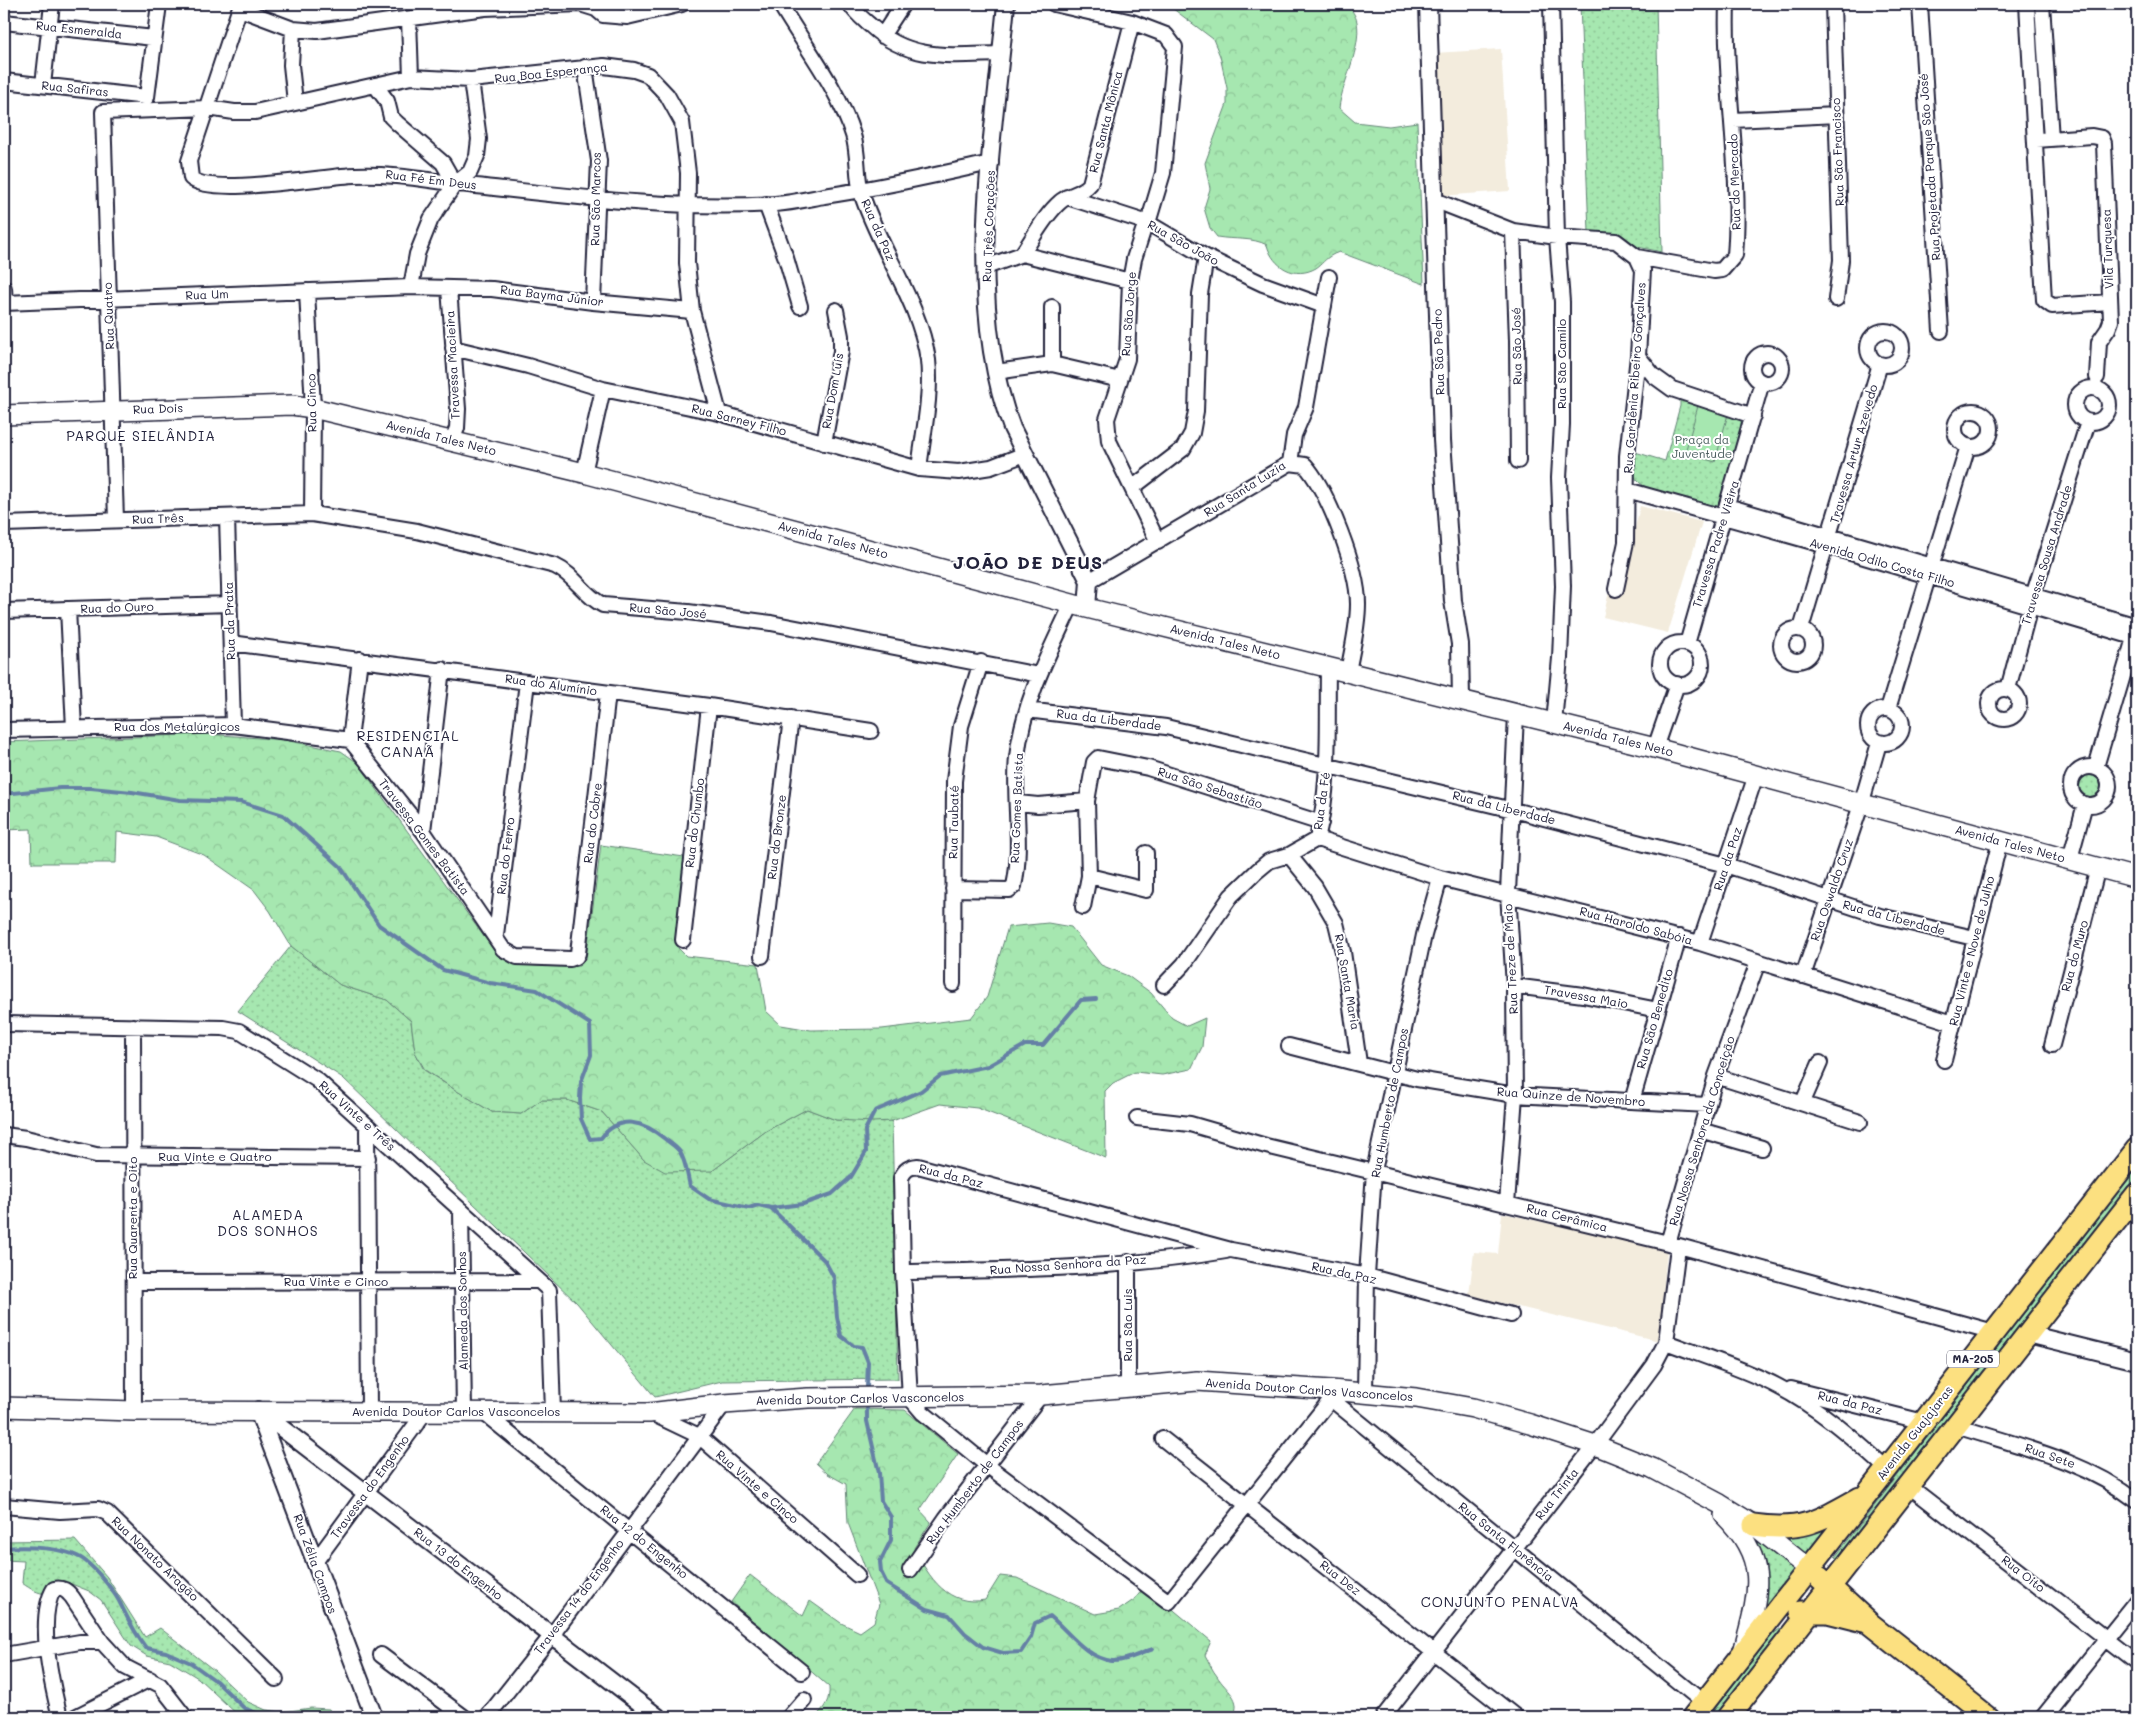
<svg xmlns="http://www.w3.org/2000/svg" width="2141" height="1721" viewBox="0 0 2141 1721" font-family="Mali,sans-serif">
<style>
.built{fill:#f3ecdd}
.grass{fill:url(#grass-dots);stroke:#648476}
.forest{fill:url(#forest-crowns);stroke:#648476}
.garden{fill:#a6e7b0;stroke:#648476}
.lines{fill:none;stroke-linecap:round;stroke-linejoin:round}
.stream{stroke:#6580a5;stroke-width:4}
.minor-casing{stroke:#22223b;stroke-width:18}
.tertiary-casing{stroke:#22223b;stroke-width:20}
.secondary-casing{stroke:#22223b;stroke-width:22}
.primary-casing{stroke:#22223b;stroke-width:25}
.minor{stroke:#fff;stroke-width:14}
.tertiary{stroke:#fff;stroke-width:16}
.secondary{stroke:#fff;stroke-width:19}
.primary{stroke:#fce080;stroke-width:21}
.labels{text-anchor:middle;stroke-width:4;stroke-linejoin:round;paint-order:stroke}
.shield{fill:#fff;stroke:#646476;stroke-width:1}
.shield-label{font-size:11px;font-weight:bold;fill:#22223b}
.street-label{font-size:12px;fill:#22223b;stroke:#fff}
.park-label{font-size:12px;fill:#4a5d5e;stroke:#fff}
.neighbourhood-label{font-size:14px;letter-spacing:1px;fill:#22223b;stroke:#fff}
.district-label{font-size:18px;font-weight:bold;letter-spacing:1px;fill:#22223b;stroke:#fff}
</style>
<defs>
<pattern id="grass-dots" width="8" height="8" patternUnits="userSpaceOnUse" patternTransform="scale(1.25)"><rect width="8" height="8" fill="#a6e7b0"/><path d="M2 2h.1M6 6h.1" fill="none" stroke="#8fc698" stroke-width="1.8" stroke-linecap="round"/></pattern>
<pattern id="forest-crowns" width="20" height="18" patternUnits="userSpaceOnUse" patternTransform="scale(1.25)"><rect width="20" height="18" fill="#a6e7b0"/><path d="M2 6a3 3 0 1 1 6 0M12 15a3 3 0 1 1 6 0" fill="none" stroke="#8fc698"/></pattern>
</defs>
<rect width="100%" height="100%" fill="#fff"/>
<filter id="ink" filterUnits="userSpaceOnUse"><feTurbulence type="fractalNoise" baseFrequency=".02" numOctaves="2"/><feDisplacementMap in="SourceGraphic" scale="10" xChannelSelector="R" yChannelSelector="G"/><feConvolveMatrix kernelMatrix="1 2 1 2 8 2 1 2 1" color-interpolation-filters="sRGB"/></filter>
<g filter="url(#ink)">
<path class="built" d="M1501,49l9,142 -71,5 -5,-143z
M1640,506l62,16 -34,111 -65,-16 6,-25 11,3z
M1502,1213l165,37 -8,91 -190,-46 5,-43 24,2z"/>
<path class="grass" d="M1580,4h76l6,248 -29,-6 -19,-12 -25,-2z
M1680,396l62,20 -2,16 -21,74c-20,-4 -77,-10 -85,-31 -3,-6 0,-16 1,-23l30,9 15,-55z
M2077 787a12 12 0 1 1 24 0a12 12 0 1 1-24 0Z
M291,946l49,39 47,15 24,21 4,31 9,18 33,21 35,21 29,2 20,-14h26l35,12 42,48 68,11 54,-40 41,-22 29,11 56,1 6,258 -176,2 -67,16 -78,-94 -234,-225 -105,-67z
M2137,1165v12l-297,383 -5,-3z
M1837,1521l-29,37 -35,-24z
M1753,1536l47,32 -38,46 -2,-4c7,-32 9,-45 -7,-74z
M75,1540l32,37 38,60 15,-9 55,43 33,31 18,8 16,2 29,-4 18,1 3,8h-92l-42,-39 -28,-17 -23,-5 -16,-10 -30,-46 -12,-9 -20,-8c-16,16 -29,13 -47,0l2,-22 -20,-1v-19z
M1787,1627l-70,90h-9l64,-82 9,-7z"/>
<path class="forest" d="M1170,4h178c3,5 8,12 9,18 5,25 -15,61 -18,86l16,14 34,4 28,-4 7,162 -85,-32c-14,5 -14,10 -23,16 -21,12 -43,-1 -49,-23 -15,-8 -33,-5 -50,-8l-7,-9 -6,-20 6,-19 -5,-26 22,-59v-16l-7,-32 -7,-17 -41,-31z
M209,734l75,6 57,11 17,12 140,193c24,14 54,9 81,10l7,-7 15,-114 83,12 -9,83 3,8 8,8 72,8 8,47 15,14 30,5 71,-1 89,-11 16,-21 21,-70 40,-4 23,4 30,38 27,11 23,17 21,25 15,8 18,-8 -3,29 -11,22 -29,6 -27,-3 -22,11 -8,8 1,67 -129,-50 -37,-4 -48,17 -19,1 -37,-2 -29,-11 -41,22 -54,40 -47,1 -21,-12 -42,-48 -35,-12h-26l-20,14 -29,-2 -35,-21 -32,-21 -10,-18 -4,-31 -24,-21 -47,-15 -49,-39 -21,-35 -16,-21 -50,-35 -48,-18 -39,-5 -1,31h-84l-1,-34 -27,1v-88z
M855,1409l50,1 53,44 -38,56 11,12 -17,26c15,30 34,59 71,52l15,-24 17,2 78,36 24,-4 16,-11 10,-13 66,55 -6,14c4,7 7,15 12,21 9,15 26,22 16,41h-418c10,-9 15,-17 14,-30l-98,-85 19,-27 53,41 7,-15 31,22 19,9 14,-10 5,-18 -31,-81 -2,-39 -18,-10 -12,-11z"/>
<path class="garden" d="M1698,406l30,8 -13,48 -30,-9z"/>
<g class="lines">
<path class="stream" d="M4,794l56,-6h31l41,4 48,8 61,2 42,13 57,51 39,59 64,45 47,13 47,7 53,34 1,31 -10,27 -1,16 1,21 9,20 11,-1c19,-24 42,-17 64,1 5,4 12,8 15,13 6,10 7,22 10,34l19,13 40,9 9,-3 13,3 54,53 9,17 3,39 4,19 13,10 8,1 6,15 -1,25
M771,1208l32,-4 29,-10 19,-17 15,-25 -1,-22 10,-19 46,-20 19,-15 48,-10 37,-21h18l38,-45 15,-1
M867,1409v12l12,52 2,28 10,16v23l-11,22 1,10 6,12 40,25 22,6 16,18 18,14 20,6 18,-1 10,-15 4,-14 15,-7c19,16 36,42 62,45 13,1 29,-8 41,-12
M4,1548c21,-2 62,-1 80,12 12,9 27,27 35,41 9,18 14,30 27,47l20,4 25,11 25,18 28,27 22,9
M287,1717l20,-4 9,4"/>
<g class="minor-casing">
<path id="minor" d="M241,4l-52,157 2,17c19,19 134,-2 164,-3 41,-2 80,7 121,11 100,11 199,24 299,18 16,-1 33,-5 49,-8 56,-8 111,-21 167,-33
M780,4c25,43 58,83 73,131 6,19 3,39 8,57 17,55 59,110 67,168 4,35 -5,74 -9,109
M850,4c5,9 13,15 21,22 39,36 81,29 130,28
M1054,4l78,18 34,13 9,12 -12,126 -15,50 -5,8 -9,28 -4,22 -3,78 -20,60 2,22 49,101
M1551,4l6,233 5,65v122l-3,54 4,108 -3,72 -6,65
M1833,4l8,256 -5,39
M1920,4l21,327
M2027,4l17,296 8,6 58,-4
M2042,4l9,135
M240,9l53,20 24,2 168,-23 95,-4 16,5 7,6 24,2 55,-13
M409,19l2,58
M4,22l150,16
M293,29l-2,36 4,37
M882,36l21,-32
M585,67l14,94 -6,141
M4,81l143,16 12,-93
M43,85l9,-81
M375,85l12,16 4,16 6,6 46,40 12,21
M1733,120l104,-5
M2036,140l56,-4 10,2 2,5 7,178 -3,8 -9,13 -2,35
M1067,197l81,26 58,34 57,27 61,22
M1434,200l79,31 44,6 59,4 21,16 6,13 -5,86 -11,100 -1,86 -10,47
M766,204l20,54 14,48
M1513,231l4,110 1,120
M1022,254c12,-17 22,-38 38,-52 9,-8 22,-8 30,-18l42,-162
M1637,257l77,14 8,-1 13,-15c7,-84 -11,-168 -8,-251
M986,267l36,-13 108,27
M411,287l6,-33 14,-35 24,-35 15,-12 7,-16 2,-17 -8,-59
M4,288l1,15
M449,288l9,121 -1,19 -5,13
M307,291l6,117 -1,106
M4,303l407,-16 81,2 101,13 99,9
M1052,307v57
M1868 348a17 17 0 1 1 34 0a17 17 0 1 1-34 0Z
M453,348l75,18 75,23 116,24 200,56 40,3 32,-5 34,-13
M1752 368a15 15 0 1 1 30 0a15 15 0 1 1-30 0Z
M1638,356l16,20 18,13 81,27
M996,372l56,-8 68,16
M2075 405a17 17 0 1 1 34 0a17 17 0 1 1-34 0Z
M1955 429a18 18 0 1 1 36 0a18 18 0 1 1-36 0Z
M824,443l17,-92v-15l-5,-26
M1290,463l15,2c23,26 53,104 53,139 0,23 -6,46 -10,68
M1290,463l4,-28 12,-28 23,-130
M584,473l19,-84
M1132,488l51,-39 9,-16 4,-22 4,-117 6,-37
M1627,490l200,56 310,92
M1727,506l410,120
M227,517l6,208
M116,520l-13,-408 105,-4 26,4h21l156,-35 60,3 133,-14 30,4 14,5 19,20 15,27 6,51 -1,90 5,48 27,102
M4,524l308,-10 105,17 138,35c20,9 29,30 48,39l85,7 83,11 268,52
M1089,581l201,-118
M68,609l6,119
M4,611l226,-7
M1781 645a16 16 0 1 1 32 0a16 16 0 1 1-32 0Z
M1801,629l79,-265
M231,643l478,63 162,25
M1660 664a21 21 0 1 1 42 0a21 21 0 1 1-42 0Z
M1687,644l75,-262
M1989 704a15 15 0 1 1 30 0a15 15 0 1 1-30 0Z
M2008,689l25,-93 55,-174
M1868 726a17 17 0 1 1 34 0a17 17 0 1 1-34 0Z
M1888,709l80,-263
M1027,710l139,17 347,83 213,55 154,51 94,22
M4,730l229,-5 117,15
M350,740l73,91 80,118 14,8 53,2 6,-2 2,-4 30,-260
M350,740l10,-81
M1655,748l22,-64
M2071 786a19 19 0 1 1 38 0a19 19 0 1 1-38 0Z
M2096,767l41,-139
M1018,803l20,2 49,-4
M423,831l19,-162
M1317,839l123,39 260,65 253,80
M1289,855l26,32 21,36 7,29 16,111
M2070,859l15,-55
M1089,876l57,14v-37
M953,889l56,1 5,-4c9,-40 -1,-88 3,-129 6,-55 32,-104 55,-153
M1083,907l6,-31 -2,-75 7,-39 4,-4 50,10 173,55
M496,935l31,-253
M683,940l26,-234
M1700,943l56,-168
M762,956l29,-238
M1803,976l58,-171 18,-62
M953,984l1,-203 7,-55 20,-64
M1164,985l20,-21 47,-68 26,-25 12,-10 20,-6 28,-16c14,-55 10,-115 11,-172
M1514,986l69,9 75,15
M4,1024l219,4 16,3 78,49 232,210 4,123
M133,1026l1,385
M2052,1045l46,-178
M1289,1046l128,33 98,16 193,10
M1944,1060l56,-219
M1716,1076l144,46
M1632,1101l47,-164
M1803,1102l17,-39
M1137,1118l53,6 76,22 402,97 326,89
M367,1126l2,285
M1700,1130l62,18
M4,1135l22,3 70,17 272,3
M1507,1204l8,-109 -1,-109 -6,-93 8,-179
M461,1210l3,202
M1668,1243l48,-167 42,-114
M1128,1262v126
M903,1272c107,-2 217,-3 323,-21
M134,1282l405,-1
M1666,1342c34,13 79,27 111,44 41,21 76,52 110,83
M1791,1389l133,33
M1331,1390v9l-162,203 -181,-136 -66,-54 -12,-14 -7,-126 -2,-94c4,-9 8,-11 17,-12l313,84 136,26 144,39
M1365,1392l2,-116 7,-105 50,-236 16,-57
M1331,1399l373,304
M484,1413l318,259
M651,1413l48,23 158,139
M1956,1426c63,20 128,34 181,75
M1163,1439l353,278
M1909,1486l228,177
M4,1506l56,5 38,-2 9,4 169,166
M315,1562l110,-150
M910,1570l36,-52 95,-123
M4,1655l76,-13h22
M381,1655l83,62
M60,1717c-8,-32 -24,-99 -6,-128 9,-2 13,2 18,8l30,45 23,25 35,18 25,32
M75,1717l75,-38
M487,1717l65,-82 172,-231
M789,1717l15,-17
M1383,1717l212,-272 59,-80 12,-23 12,-95
M2043,1717l94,-117"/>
</g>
<g class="tertiary-casing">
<path id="tertiary" d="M1006,4c-12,132 -43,298 6,424l77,153 -2,27
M1428,4l14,436 11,161 7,43 1,56
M2028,1334l109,27
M258,1410l400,307
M258,1411l116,306"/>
</g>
<g class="secondary-casing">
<path id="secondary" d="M4,415l288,-10 21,3 271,65 503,135 568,140 482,130
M4,1407l130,4 515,2 75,-9 84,-6 233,-3 156,-14 134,9 85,8 57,10 57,16 65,21 57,23 68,36 34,21 55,44
M1724,1515c47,46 34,80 19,137"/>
</g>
<g class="primary-casing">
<path id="primary" d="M1754,1525c48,7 65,-4 106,-27
M1819,1577l50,46 119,94
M1800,1612h28l36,9
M1693,1717l444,-568
M1728,1717l409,-523"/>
</g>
<use href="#minor" class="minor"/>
<use href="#tertiary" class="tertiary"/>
<use href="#secondary" class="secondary"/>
<use href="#primary" class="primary"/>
</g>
</g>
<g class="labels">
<rect class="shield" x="1947" y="1350.5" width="52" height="17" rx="4"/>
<g class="shield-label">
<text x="1973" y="1363">MA-205</text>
</g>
<g class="street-label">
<text transform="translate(79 30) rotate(6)" y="4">Rua Esmeralda</text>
<text transform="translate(551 73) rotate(-6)" y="4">Rua Boa Esperança</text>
<text transform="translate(75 89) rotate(6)" y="4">Rua Safiras</text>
<text transform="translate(1106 122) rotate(-76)" y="4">Rua Santa Mônica</text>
<text transform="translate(1838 152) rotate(-92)" y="4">Rua São Francisco</text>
<text transform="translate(1930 167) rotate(-94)" y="4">Rua Projetada Parque São José</text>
<text transform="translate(431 180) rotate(7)" y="4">Rua Fé Em Deus</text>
<text transform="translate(1735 182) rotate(-92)" y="4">Rua do Mercado</text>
<text transform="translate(596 199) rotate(-89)" y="4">Rua São Marcos</text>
<text transform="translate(989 226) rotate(-88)" y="4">Rua Três Corações</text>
<text transform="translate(878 230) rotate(66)" y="4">Rua da Paz</text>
<text transform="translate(1183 243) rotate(29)" y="4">Rua São João</text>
<text transform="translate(2108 249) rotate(-92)" y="4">Vila Turquesa</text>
<text transform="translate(207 295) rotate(-2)" y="4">Rua Um</text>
<text transform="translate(552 296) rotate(7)" y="4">Rua Bayma Júnior</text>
<text transform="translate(1129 314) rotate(-86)" y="4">Rua São Jorge</text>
<text transform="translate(109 316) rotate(-92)" y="4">Rua Quatro</text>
<text transform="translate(1517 346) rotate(-91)" y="4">Rua São José</text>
<text transform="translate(1439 352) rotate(-92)" y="4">Rua São Pedro</text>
<text transform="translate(1562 364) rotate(-90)" y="4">Rua São Camilo</text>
<text transform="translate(453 365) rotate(-93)" y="4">Travessa Macieira</text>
<text transform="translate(1635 378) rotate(-86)" y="4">Rua Gardênia Ribeiro Gonçalves</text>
<text transform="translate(833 391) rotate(-80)" y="4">Rua Dom Luís</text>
<text transform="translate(312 403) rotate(-91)" y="4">Rua Cinco</text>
<text transform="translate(158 409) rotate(-2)" y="4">Rua Dois</text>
<text transform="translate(739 420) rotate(14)" y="4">Rua Sarney Filho</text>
<text transform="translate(441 438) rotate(14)" y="4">Avenida Tales Neto</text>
<text transform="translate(1854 454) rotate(-74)" y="4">Travessa Artur Azevedo</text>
<text transform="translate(1245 489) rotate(-32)" y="4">Rua Santa Luzia</text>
<text transform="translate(158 519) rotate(-2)" y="4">Rua Três</text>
<text transform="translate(833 540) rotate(15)" y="4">Avenida Tales Neto</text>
<text transform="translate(1716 544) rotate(-73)" y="4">Travessa Padre Viêira</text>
<text transform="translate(2047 555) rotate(-73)" y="4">Travessa Sousa Andrade</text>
<text transform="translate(1882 563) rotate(16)" y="4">Avenida Odilo Costa Filho</text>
<text transform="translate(117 608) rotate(-2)" y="4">Rua do Ouro</text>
<text transform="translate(668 611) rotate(5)" y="4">Rua São José</text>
<text transform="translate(230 621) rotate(-92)" y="4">Rua da Prata</text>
<text transform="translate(1225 642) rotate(14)" y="4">Avenida Tales Neto</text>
<text transform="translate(551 685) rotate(8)" y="4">Rua do Alumínio</text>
<text transform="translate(1109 720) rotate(7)" y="4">Rua da Liberdade</text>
<text x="177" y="731">Rua dos Metalúrgicos</text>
<text transform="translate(1618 739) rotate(14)" y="4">Avenida Tales Neto</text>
<text transform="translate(1210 788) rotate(18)" y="4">Rua São Sebastião</text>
<text transform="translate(1322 801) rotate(-82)" y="4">Rua da Fé</text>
<text transform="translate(1017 808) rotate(-88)" y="4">Rua Gomes Batista</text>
<text transform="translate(1504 808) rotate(14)" y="4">Rua da Liberdade</text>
<text transform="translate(954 822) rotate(-89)" y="4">Rua Taubaté</text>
<text transform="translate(593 823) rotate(-83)" y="4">Rua do Cobre</text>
<text transform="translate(695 823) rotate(-83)" y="4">Rua do Chumbo</text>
<text transform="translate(424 837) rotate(53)" y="4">Travessa Gomes Batista</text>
<text transform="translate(777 837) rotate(-83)" y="4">Rua do Bronze</text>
<text transform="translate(2010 844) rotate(15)" y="4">Avenida Tales Neto</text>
<text transform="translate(506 856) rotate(-83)" y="4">Rua do Ferro</text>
<text transform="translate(1728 859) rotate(-72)" y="4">Rua da Paz</text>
<text transform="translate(1832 890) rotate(-71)" y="4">Rua Oswaldo Cruz</text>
<text transform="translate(1894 918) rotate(15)" y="4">Rua da Liberdade</text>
<text transform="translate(1636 926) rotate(15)" y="4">Rua Haroldo Sabóia</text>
<text transform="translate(1972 951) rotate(-76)" y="4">Rua Vinte e Nove de Julho</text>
<text transform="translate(2075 956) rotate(-75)" y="4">Rua do Muro</text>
<text transform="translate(1511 959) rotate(-93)" y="4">Rua Treze de Maio</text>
<text transform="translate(1347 982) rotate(80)" y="4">Rua Santa Maria</text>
<text transform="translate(1586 997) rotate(10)" y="4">Travessa Maio</text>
<text transform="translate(1655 1019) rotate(-74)" y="4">Rua São Benedito</text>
<text transform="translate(1571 1097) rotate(4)" y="4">Rua Quinze de Novembro</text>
<text transform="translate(1390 1103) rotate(-79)" y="4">Rua Humberto de Campos</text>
<text transform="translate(357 1116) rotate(42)" y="4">Rua Vinte e Três</text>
<text transform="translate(1702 1131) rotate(-73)" y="4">Rua Nossa Senhora da Conceição</text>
<text x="215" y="1161">Rua Vinte e Quatro</text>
<text transform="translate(951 1176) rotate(14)" y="4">Rua da Paz</text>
<text transform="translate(133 1218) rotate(-90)" y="4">Rua Quarenta e Oito</text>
<text transform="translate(1567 1218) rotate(14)" y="4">Rua Cerâmica</text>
<text transform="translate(1068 1265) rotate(-4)" y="4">Rua Nossa Senhora da Paz</text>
<text transform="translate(1344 1273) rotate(12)" y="4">Rua da Paz</text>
<text x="336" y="1286">Rua Vinte e Cinco</text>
<text transform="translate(463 1311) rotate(-91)" y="4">Alameda dos Sonhos</text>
<text transform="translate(1128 1325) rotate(-90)" y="4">Rua São Luis</text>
<text transform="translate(1309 1390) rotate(4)" y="4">Avenida Doutor Carlos Vasconcelos</text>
<text transform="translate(860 1399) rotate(-1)" y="4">Avenida Doutor Carlos Vasconcelos</text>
<text transform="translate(1850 1403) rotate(14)" y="4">Rua da Paz</text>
<text x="456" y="1416">Avenida Doutor Carlos Vasconcelos</text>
<text transform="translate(1915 1433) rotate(-52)" y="4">Avenida Guajajaras</text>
<text transform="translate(2050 1456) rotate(19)" y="4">Rua Sete</text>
<text transform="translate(975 1482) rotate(-53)" y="4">Rua Humberto de Campos</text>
<text transform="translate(370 1487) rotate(-54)" y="4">Travessa do Engenho</text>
<text transform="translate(757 1487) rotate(41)" y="4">Rua Vinte e Cinco</text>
<text transform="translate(1557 1494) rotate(-52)" y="4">Rua Trinta</text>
<text transform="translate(644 1542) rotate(39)" y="4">Rua 12 do Engenho</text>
<text transform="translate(1506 1542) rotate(39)" y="4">Rua Santa Florência</text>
<text transform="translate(155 1559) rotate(44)" y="4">Rua Nonato Aragão</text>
<text transform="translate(315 1564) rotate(70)" y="4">Rua Zélia Campos</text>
<text transform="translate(458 1564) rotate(38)" y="4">Rua 13 do Engenho</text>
<text transform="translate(2023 1574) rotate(38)" y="4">Rua Oito</text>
<text transform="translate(1340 1578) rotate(38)" y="4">Rua Dez</text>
<text transform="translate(579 1597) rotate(-53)" y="4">Travessa 14 do Engenho</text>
</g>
<g class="park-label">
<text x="1702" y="444">Praça da<tspan x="1702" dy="14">Juventude</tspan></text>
</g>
<g class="neighbourhood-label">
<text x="141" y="441">PARQUE SIELÂNDIA</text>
<text x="408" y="741">RESIDENCIAL<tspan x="408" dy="16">CANAÃ</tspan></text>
<text x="268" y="1220">ALAMEDA<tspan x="268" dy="16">DOS SONHOS</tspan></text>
<text x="1500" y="1607">CONJUNTO PENALVA</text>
</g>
<g class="district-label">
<text x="1028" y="569">JOÃO DE DEUS</text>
</g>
</g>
<rect width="2141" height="1721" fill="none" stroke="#fff" stroke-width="20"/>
<rect x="10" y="10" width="2121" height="1701" fill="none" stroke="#22223b" stroke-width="2" filter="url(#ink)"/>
</svg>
